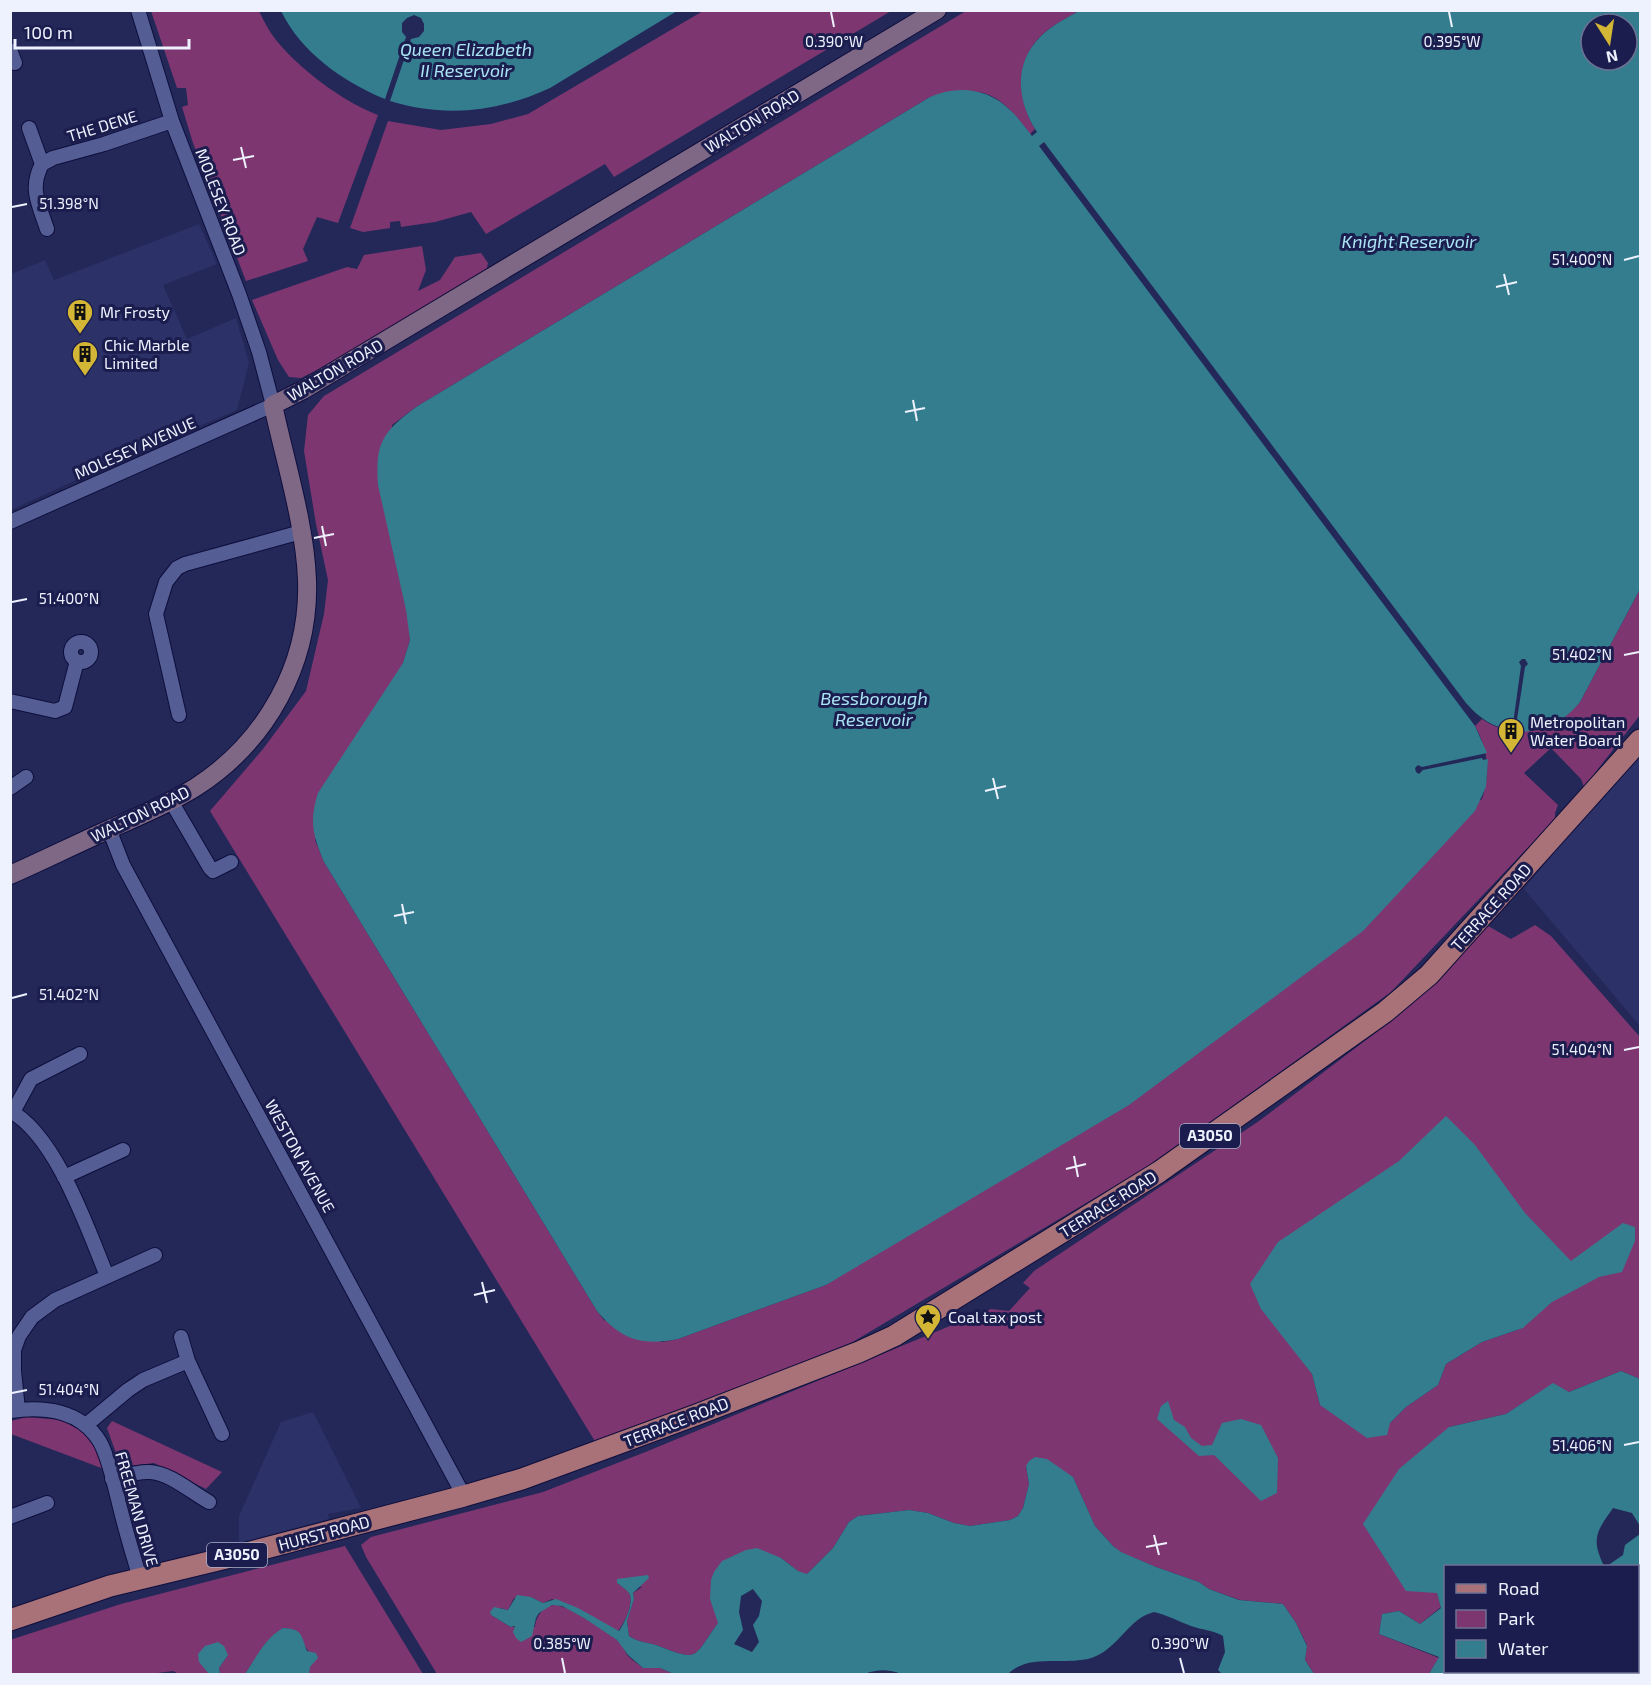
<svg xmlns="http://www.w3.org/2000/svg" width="1651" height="1685" viewBox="0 0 1651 1685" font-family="'Exo 2',sans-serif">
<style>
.built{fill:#2c3168}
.green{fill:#7e3670;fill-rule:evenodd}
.water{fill:#347d8e;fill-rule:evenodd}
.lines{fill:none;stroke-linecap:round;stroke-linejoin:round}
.street-casing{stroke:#0e0e3c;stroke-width:16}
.secondary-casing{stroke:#0e0e3c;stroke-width:20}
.primary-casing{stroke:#0e0e3c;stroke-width:23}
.street{stroke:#555e94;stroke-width:14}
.secondary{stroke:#7f6886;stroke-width:18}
.primary{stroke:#a87278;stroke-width:21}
.ticks{fill:none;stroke:#eef1fe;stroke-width:2}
.labels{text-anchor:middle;stroke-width:6;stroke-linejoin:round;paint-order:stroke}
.shield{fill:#1a1d4d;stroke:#aeb1c9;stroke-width:1.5}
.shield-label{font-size:15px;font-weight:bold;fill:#eef1fe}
.street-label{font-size:16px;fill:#eef1fe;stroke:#1a1d4d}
.poi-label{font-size:16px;fill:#eef1fe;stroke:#1a1d4d;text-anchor:start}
.water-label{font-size:18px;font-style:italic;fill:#abe5f5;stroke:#1a1d4d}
.ticks-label{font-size:15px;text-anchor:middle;fill:#eef1fe;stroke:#1a1d4d;stroke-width:6;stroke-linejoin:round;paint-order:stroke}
</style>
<rect width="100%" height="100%" fill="#232859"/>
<path class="built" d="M199,224l18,40 -54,21 24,54 49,-21 13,45 -12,47 -135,58 -91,42v-236l34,-14 9,20z
M1640,748v278l-116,-137z
M313,1412l48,96 -33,6 1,5 -90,24v-27l42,-94z"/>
<path class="green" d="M151,11h108c4,8 8,17 14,25 22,30 70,66 105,79l-40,108 -21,-6 -14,32 5,12 -62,20 -53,-138 -11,-36 6,-2 -2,-17h-9z
M703,11h188l-277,166 -9,-13 -119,70 -15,-22 -36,10 -34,5 -1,-6 -10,1v6l-27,4 -13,-4 38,-107 53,9 50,-6 37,-10z
M966,11h113c-12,7 -25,13 -36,23 -29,26 -26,65 -8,95l-5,5c-12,-16 -30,-40 -52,-42 -15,-1 -33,3 -48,5l-514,310 -24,18 18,215 -7,23 -88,177 9,22 273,449 7,9 58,22 16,-3 148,-54 656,-486c9,-27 6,-49 -7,-73l7,-7c33,23 74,11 98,-17l60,-113v126l-56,72 -3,-8 -30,-31 -27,25 34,32 -3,8v6l-164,173 -236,170 -304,181 -255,100 -386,-632 53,-62 43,-58 18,-77 4,-34 -12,-56 -12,-73 4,-36 16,-19z
M422,246l4,24 -8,21 22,-11 15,-23 26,-4 7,10 -2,9 -167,97 -18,9 -12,-1 -11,-17 -26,-60 95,-33 10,2 7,-14z
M1535,925l16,11 89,101v342l-19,-8 -52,21 -16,-8 -47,30 -57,13 -12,166 4,14 -21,17 -21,-13 -17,3 -3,20 60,24 -10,16h-115l-9,-14 2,-15 -11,-22 -13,-19 -43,-4 -31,-11 -10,-7 -43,-15 -36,-15 -7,-6 -18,-20 -22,-49 -8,-4 -39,-7 3,18 -6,24 -5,8 -8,4 -40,6 -16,-3 -26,-10 -19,-3 -51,6 -9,6 -16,26 -27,27 -8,-4 -17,-13 -68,49 6,13 -1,3c-26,36 -18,39 -62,22 -9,-3 -19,-3 -27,-9l-2,-15 7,-22 -1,-6 9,-6 -25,-4c4,3 10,6 12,10 6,9 -5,31 -11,38l-66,-32 -9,4 -12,-6 -17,1 -6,12 -8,-2 -9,7 20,12h24c1,-10 8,-22 20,-22 12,0 53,27 62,35 6,5 7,11 11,16 4,4 10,8 15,12h17l14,6h-237l-71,-117 -5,-12 10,-8 172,-45 105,-41 343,-142 18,2 21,-23 -7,-5 11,-12 225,-150 140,-106 89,-89 23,13zM1523,1328l-41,14 -36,22 -8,21 -32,22 -16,16 -70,-18 -8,-31z
M27,1417l34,3 20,10 18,21 5,18 -93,-35v-13z
M112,1421l110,51 -16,17 -52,-26 -33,4 -14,-39z
M345,1546l78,128h-114l1,-21c-12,-14 -4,-23 -27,-25l-18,16 -20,30h-25l-1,-6 9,-13 -19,19h-30l-6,-3 -23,3h-139l-1,-34 111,-36z"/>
<path class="water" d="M281,11h396l-127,77c-52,24 -105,30 -160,13l21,-62 8,-2 5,-6v-7l-3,-6 -7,-3 -7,3 -5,5v9l4,5 -21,62c-42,-17 -84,-47 -104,-88z
M1079,11h561v578l-60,113c-17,21 -35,29 -62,30l1,-5 -3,-1 9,-59 3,-3 -3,-5h-3l-3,3 2,4 -9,65c-20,-5 -32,-12 -46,-28l-422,-561 -5,4 436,580 12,27 -65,14 -4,-2 -3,3 1,4 3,2 4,-4 59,-12 1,2 5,-1 -2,28 -11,24 -112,120 -234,174 -303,180 -148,54c-36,7 -57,1 -81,-28l-273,-449c-11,-26 -15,-41 -6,-69l85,-130 7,-23 -4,-30 -28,-125c-3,-43 5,-53 38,-78l514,-310c27,-12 58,-9 80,13 9,8 15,17 22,26l5,-4c-20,-30 -24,-68 3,-95 11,-11 26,-19 39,-26zM1591,24h36v36h-36z
M1446,1116l29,29 50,68 46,48 52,-38 12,4v14l-13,31 -23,5 -26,14 -21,11 -29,26 -41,14 -36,22 -8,21 -32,22 -16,16 -3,12 -20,3 -47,-33 -8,-31 -51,-65 -11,-25 28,-42 121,-81z
M1621,1371l19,8v147l-8,-13 -19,-5c-17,24 -22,31 -9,58h-158v106h192v-106h-31l16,-11 2,-10 15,-11v140h-211l10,-17 -60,-23 3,-20 17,-3 21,13 21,-16 -4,-15 -31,-2 -43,-67 36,-55 50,-42 57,-13 47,-31 16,9z
M1168,1401l6,19 11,7 6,11 11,8 10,-1 10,-22 19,-4 20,6 17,33 -1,35 -16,8 -47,-46 -15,1 -42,-37 4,-13z
M1035,1457l12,2 26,18 22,49 18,20 8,6 35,15 43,15 10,7 30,11 44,4 13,19 11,23 -2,14 9,14h-92l-4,-4 7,-18 -2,-16c-10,-6 -21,-6 -32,-10 -13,-5 -24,-11 -37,-14 -25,6 -36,36 -60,45 -26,10 -65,-5 -86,17h-107c-11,-5 -25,-5 -36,0h-191l-14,-6h-17l-15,-13 -11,-15 -33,-22 -22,-12 -10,-1 -13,8 -3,5 -4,18 -11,6 -5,-4 -3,-6 2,-6 -4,1 -20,-12 -1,-3 4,-5 14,3 9,-15 14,2 12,6 13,-4 22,9 41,23c5,-7 16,-29 10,-38 -3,-4 -8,-7 -12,-10v-4l31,-4 1,3 -16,15 1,6 -7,22 2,15c8,6 18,6 27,9 44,17 36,14 62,-22l-8,-24 1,-19 3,-8 8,-11 24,-11 11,-2 24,10 17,13 9,3 26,-26 16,-26 9,-6 51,-6 19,3 26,10 16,3 40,-6 8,-4 5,-8 6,-24 -3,-18 3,-5zM753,1589l9,12 -3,15 -6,9 6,17 -7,10 -18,-8 9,-14 -4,-18 2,-16z
M283,1628c19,1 18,6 24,23l9,2 2,5 -8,9 -1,7h-64c11,-16 20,-36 38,-46z
M218,1642l6,4 4,9 -9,13 1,6h-11l-10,-12 -1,-8 7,-8z"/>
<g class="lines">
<g class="street-casing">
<path id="street" d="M10,50l5,13
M29,128l13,36 11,-6 51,-14 68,-23
M42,164c-13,25 -3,40 5,65
M10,522l263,-117 -14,-53 -20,-58 -67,-173 -34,-111
M71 652a10 10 0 1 1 20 0a10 10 0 1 1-20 0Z
M10,701l45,10 10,-4 12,-46
M179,715l-23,-101 10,-32 11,-14 8,-4 116,-32
M10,788l16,-11
M171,801l39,67 3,3 18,-9
M109,829l14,36 341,631
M10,1111c46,24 78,119 97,165
M13,1112l18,-33 49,-25
M64,1177l59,-27
M181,1337l7,24 34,73
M18,1410l-4,-39v-21l5,-14 13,-19 23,-17 100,-45
M10,1411c34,-5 71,-1 90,31 9,17 13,38 18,57 6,26 14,53 22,79
M86,1425l42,-35 15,-10 45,-19
M112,1479c13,-3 25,-8 38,-7 20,1 41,20 59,30
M10,1517l37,-14"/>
</g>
<g class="secondary-casing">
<path id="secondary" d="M10,875c34,-15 66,-31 100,-46 29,-13 59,-25 86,-42 70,-45 114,-123 111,-207 -2,-56 -22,-119 -34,-175l30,-15 634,-380"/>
</g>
<g class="primary-casing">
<path id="primary" d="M10,1620l100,-34 141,-34 213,-56 58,-17 174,-64 163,-63 35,-16 265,-164 226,-160 44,-37 211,-235"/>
</g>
<use href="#street" class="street"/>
<use href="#secondary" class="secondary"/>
<use href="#primary" class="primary"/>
</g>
<path class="ticks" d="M831,12l3,15M1449,12l3,15M241,147l5,21M233,160l21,-4M12,207l15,-3M1624,260l15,-4M1504,274l5,21M1496,287l21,-5M913,400l4,21M905,412l20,-4M322,526l4,20M314,538l20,-4M12,602l15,-3M1624,655l15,-3M993,778l5,21M985,791l21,-5M402,904l4,20M394,916l20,-4M12,998l15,-4M1624,1050l15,-3M1074,1156l4,21M1066,1169l20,-5M482,1282l5,21M474,1295l21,-5M12,1393l15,-3M1624,1445l15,-3M1154,1535l5,20M1146,1547l21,-4M562,1658l3,15M1180,1658l4,15"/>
<defs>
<g id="building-pin" transform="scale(1.35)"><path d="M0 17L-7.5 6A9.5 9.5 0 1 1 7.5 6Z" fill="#d3b635" stroke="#1a1d4d"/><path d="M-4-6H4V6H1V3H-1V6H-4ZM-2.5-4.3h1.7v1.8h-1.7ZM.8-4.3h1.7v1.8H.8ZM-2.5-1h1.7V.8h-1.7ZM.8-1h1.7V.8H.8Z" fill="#111"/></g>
<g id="sight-pin" transform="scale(1.35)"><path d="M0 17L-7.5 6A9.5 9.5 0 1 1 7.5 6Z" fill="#d3b635" stroke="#1a1d4d"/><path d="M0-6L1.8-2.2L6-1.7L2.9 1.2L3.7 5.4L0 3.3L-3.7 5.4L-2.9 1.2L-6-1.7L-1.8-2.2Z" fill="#111"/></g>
</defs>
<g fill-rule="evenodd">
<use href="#building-pin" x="80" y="312"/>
<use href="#building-pin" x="85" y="354"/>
<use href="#building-pin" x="1511" y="731"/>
<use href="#sight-pin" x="928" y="1317"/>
</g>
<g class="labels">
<g class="shield">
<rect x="1180" y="1124" width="60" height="24" rx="4.5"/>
<rect x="207" y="1543" width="60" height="24" rx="4.5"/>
</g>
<g class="shield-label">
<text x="1210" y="1141">A3050</text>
<text x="237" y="1560">A3050</text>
</g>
<g class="street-label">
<text transform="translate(752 121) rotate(-31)" y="6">WALTON ROAD</text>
<text transform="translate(102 126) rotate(-17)" y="6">THE DENE</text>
<text transform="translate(221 202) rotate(69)" y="6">MOLESEY ROAD</text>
<text transform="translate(335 370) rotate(-30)" y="6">WALTON ROAD</text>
<text transform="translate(135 448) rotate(-24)" y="6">MOLESEY AVENUE</text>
<text transform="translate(140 814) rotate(-26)" y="6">WALTON ROAD</text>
<text transform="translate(1491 907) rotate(-48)" y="6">TERRACE ROAD</text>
<text transform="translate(300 1156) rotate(61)" y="6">WESTON AVENUE</text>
<text transform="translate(1108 1204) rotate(-32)" y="6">TERRACE ROAD</text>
<text transform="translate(676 1422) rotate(-21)" y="6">TERRACE ROAD</text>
<text transform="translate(137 1509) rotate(74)" y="6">FREEMAN DRIVE</text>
<text transform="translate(324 1533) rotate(-15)" y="6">HURST ROAD</text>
</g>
<g class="poi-label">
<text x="100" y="318">Mr Frosty</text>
<text x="104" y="351">Chic Marble<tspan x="104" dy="18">Limited</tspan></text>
<text x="1530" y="728">Metropolitan<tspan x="1530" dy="18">Water Board</tspan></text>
<text x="948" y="1323">Coal tax post</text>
</g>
<g class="water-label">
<text x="466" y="56">Queen Elizabeth<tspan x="466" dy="21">II Reservoir</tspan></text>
<text x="1409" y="248">Knight Reservoir</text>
<text x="874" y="705">Bessborough<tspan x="874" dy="21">Reservoir</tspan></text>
</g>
</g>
<g class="ticks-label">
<text x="834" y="47">0.390°W</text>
<text x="1452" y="47">0.395°W</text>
<text x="69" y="209">51.398°N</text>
<text x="1582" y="265">51.400°N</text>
<text x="69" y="604">51.400°N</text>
<text x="1582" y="660">51.402°N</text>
<text x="69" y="1000">51.402°N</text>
<text x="1582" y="1055">51.404°N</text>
<text x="69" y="1395">51.404°N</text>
<text x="1582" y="1451">51.406°N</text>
<text x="562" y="1649">0.385°W</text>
<text x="1180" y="1649">0.390°W</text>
</g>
<rect width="1651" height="1685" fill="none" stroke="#eef1fe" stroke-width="24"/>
<rect x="1444" y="1565" width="195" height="108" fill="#1a1d4d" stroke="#6f7294" stroke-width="1.5"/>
<rect x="1456" y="1584" width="30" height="9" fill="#a87278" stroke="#6f7294" stroke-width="1.5"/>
<text x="1498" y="1595" font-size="18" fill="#eef1fe">Road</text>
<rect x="1456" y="1610" width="30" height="18" fill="#7e3670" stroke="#6f7294" stroke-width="1.5"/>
<text x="1498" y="1625" font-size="18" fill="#eef1fe">Park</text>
<rect x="1456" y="1640" width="30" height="18" fill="#347d8e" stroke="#6f7294" stroke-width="1.5"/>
<text x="1498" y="1655" font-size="18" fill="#eef1fe">Water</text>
<g transform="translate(1609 42) rotate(168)"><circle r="28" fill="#1a1d4d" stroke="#6f7294" stroke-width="1.5"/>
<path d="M0-4.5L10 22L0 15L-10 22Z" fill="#d3b635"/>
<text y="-9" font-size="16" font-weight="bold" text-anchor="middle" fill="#eef1fe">N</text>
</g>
<path d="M15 39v9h174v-9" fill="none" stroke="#eef1fe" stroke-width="3"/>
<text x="24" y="39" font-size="18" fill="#eef1fe" stroke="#1a1d4d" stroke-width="4.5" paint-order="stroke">100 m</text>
</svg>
